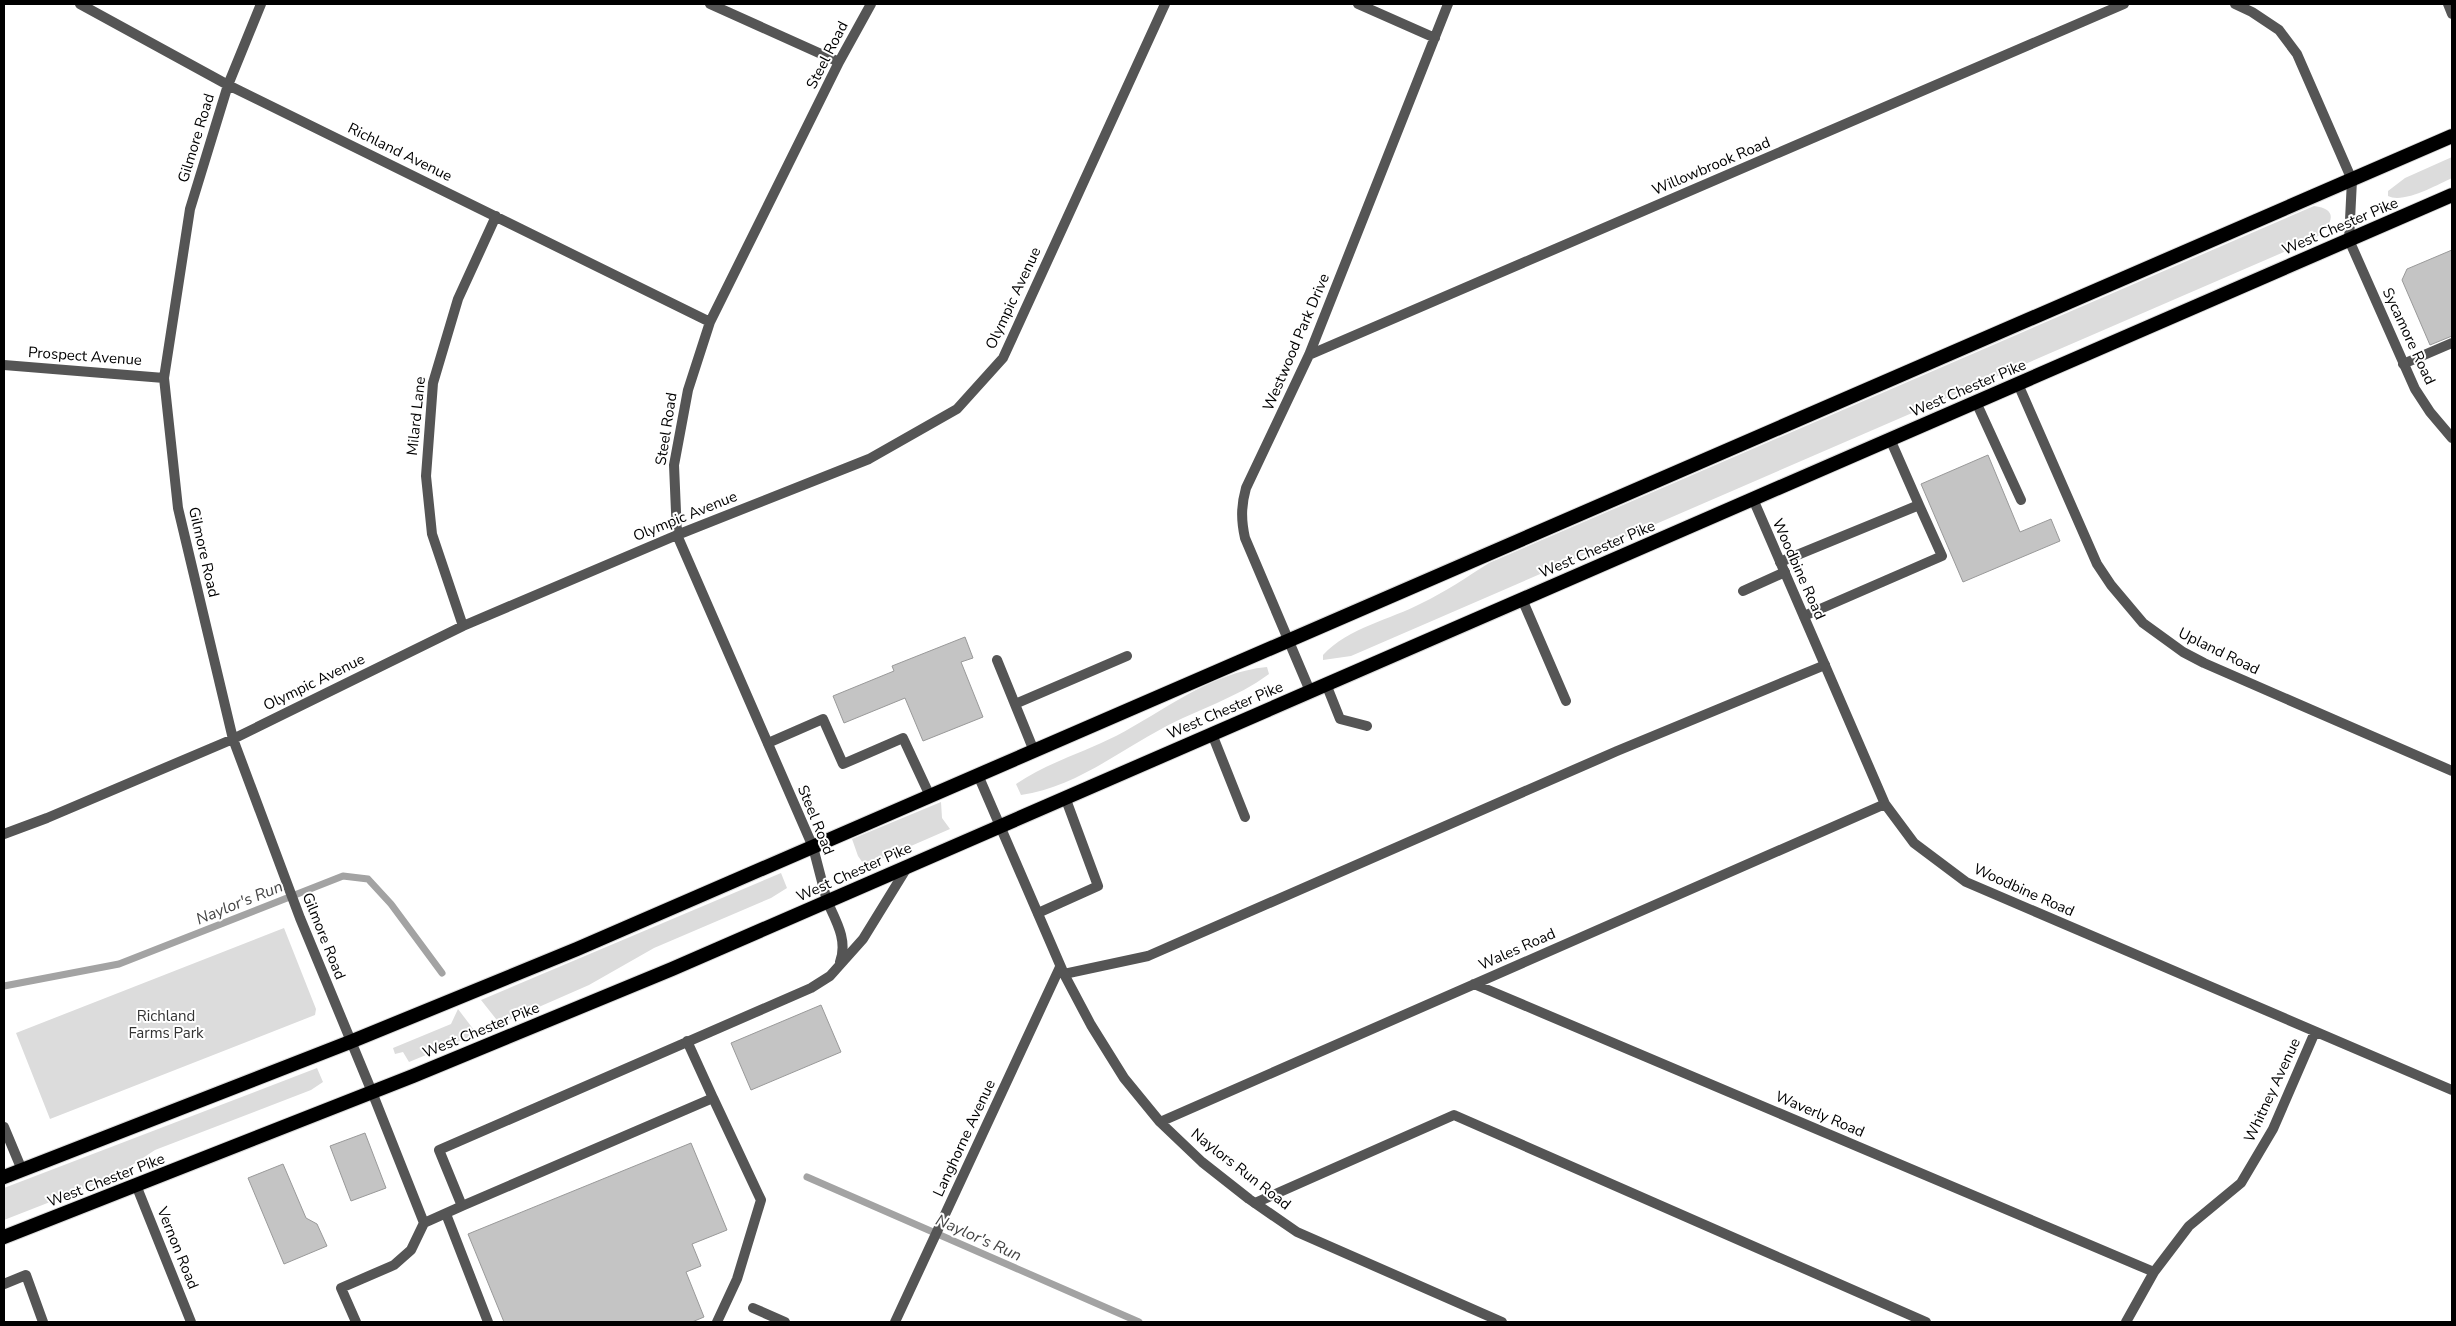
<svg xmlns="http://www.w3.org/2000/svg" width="2456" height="1326" viewBox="0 0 2456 1326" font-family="'Nunito Sans',sans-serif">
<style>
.green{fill:#dcdcdc}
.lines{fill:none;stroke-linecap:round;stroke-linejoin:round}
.stream{stroke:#a3a3a3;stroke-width:7}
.building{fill:#c4c4c4;stroke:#999}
.trunk-casing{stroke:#dbdbdb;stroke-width:16}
.service{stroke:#555;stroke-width:10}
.minor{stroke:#555;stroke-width:10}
.trunk{stroke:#000;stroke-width:14}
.labels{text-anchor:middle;stroke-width:4;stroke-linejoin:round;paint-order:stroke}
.street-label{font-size:15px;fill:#000;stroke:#fff}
.park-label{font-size:15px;fill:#333;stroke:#fff}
.water-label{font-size:16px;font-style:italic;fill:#444;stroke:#fff}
</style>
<rect width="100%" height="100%" fill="#fff"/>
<path class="green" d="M2452,157v21c-15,7 -49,26 -64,18v-5l17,-13z
M2314,206c28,3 16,22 0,33l-963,417 -28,4v-5c26,-28 67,-35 99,-52 23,-11 45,-26 67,-40z
M1267,667l2,7c-32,24 -71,35 -106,54 -45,24 -90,60 -142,67l-5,-11c31,-21 66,-31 100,-48 48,-25 95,-64 151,-69z
M941,802l1,16 8,11 -85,37 -7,-10 -6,-17z
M781,873l6,15 -16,10 -117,50 -65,37 -89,39 -19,-24z
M284,928l32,81 -1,6 -265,104 -34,-86z
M458,1009l19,25 -68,28 -6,-10 -8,2 -2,-6 58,-24z
M317,1068l6,14 -12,8 -156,60 -41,27 -110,43v-32z"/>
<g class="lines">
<path class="stream" d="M4,986l115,-22 224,-88 25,3 23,25 51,69
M807,1177l332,145"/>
</g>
<path class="building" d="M2452,250v86l-22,9 -28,-65 5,-11z
M1988,455l32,77 31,-13 9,22 -97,41 -42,-98z
M965,637l8,21 -12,4 22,55 -60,24 -18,-43 -61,25 -11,-27 61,-25 -2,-5z
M821,1005l20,47 -90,38 -20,-47z
M365,1133l21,55 -35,13 -21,-55z
M691,1143l36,87 -35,14 9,22 -15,6 18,45 -12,5h-188l-36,-88z
M283,1164l23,54 11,6 10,22 -43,18 -36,-86z"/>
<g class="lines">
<g class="trunk-casing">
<path id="trunk" d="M4,1177l346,-135 227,-93 1875,-813
M4,1237l409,-161 259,-107 1780,-774"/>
</g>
<path class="service" d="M2448,4l4,10
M2403,364l49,-21
M1976,402l45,98
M1890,439l29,66
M1780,562l139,-57 23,51 -138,60
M1743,591l42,-19
M1522,599l44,102
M997,660l37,91
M1326,684l14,35 27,7
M1015,704l112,-48
M1212,734l33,83
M768,743l55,-24 20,45 60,-26 27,58
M827,901c9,20 21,39 13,61
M1038,913l60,-27 -33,-89
M1064,974l84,-18 469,-205 208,-86
M687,1041l26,57 -251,108 -23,-56 372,-162 19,-12 33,-37 45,-73
M372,1092l52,131
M713,1098l48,102 -24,79 -20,43
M4,1127l18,43
M1255,1203l199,-88 472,207
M446,1214l42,108
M4,1284l22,-9 17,47
M356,1322l-15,-34 53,-23 17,-15 13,-27 38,-17"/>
<path class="minor" d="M80,4l148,81 482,237
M261,4l-33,81 -38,124 -26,169 14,130 55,231 67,179 72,174
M710,4l129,58
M1358,4l77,34
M2235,4l17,8 27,18 18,24 55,126 -3,60 66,149 15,23 22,26
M1309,355l815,-351
M4,365l160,13
M2018,384l79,180 14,21 32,38 40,29 21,11 248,108
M1753,499l132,305 29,39 52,39 486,208
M463,626l-31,-92 -6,-58 7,-93 25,-84 38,-83
M1310,691l-65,-153c-4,-18 -4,-32 1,-50l63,-133 139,-351
M978,775l86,199 27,51 33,53 36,44 42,40 47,37 48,33 205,90
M4,834l43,-16 186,-79 230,-113 214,-91 192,-76 88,-50 46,-51 162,-354
M827,901l-14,-54 -136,-312 -3,-70 14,-75 22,-68 129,-260 32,-58
M1474,984l680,288
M1160,1122l725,-318
M136,1185l55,137
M753,1308l32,14
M895,1322l165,-355
M2126,1322l28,-50 35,-46 52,-43 32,-54 42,-97"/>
<use href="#trunk" class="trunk"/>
</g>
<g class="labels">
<g class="street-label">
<text transform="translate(827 55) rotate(-63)" y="5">Steel Road</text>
<text transform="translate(196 138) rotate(-73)" y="5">Gilmore Road</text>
<text transform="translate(400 152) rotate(26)" y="5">Richland Avenue</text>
<text transform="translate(1711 166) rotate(-23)" y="5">Willowbrook Road</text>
<text transform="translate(2340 226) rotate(-23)" y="5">West Chester Pike</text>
<text transform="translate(1013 298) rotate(-65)" y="5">Olympic Avenue</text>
<text transform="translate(2409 336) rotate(65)" y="5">Sycamore Road</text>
<text transform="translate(1296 342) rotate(-67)" y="5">Westwood Park Drive</text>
<text transform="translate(85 356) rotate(4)" y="5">Prospect Avenue</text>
<text transform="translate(1968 388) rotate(-23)" y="5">West Chester Pike</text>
<text transform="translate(416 416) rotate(-84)" y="5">Milard Lane</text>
<text transform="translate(666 429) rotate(-81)" y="5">Steel Road</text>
<text transform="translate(685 516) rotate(-22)" y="5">Olympic Avenue</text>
<text transform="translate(1597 549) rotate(-23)" y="5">West Chester Pike</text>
<text transform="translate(204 552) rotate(77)" y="5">Gilmore Road</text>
<text transform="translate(1799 569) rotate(66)" y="5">Woodbine Road</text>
<text transform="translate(2219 651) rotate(26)" y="5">Upland Road</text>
<text transform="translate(314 682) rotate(-26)" y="5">Olympic Avenue</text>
<text transform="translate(1225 710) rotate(-23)" y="5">West Chester Pike</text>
<text transform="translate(816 820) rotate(68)" y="5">Steel Road</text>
<text transform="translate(854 872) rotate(-24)" y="5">West Chester Pike</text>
<text transform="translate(2024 890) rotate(24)" y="5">Woodbine Road</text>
<text transform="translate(324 936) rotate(68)" y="5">Gilmore Road</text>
<text transform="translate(1517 949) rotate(-24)" y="5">Wales Road</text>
<text transform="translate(481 1030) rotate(-22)" y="5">West Chester Pike</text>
<text transform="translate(2272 1090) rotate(-65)" y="5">Whitney Avenue</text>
<text transform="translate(1820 1114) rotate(23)" y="5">Waverly Road</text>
<text transform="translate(964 1138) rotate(-65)" y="5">Langhorne Avenue</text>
<text transform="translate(1241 1169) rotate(38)" y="5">Naylors Run Road</text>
<text transform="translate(106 1180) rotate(-21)" y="5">West Chester Pike</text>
<text transform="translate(178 1248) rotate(68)" y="5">Vernon Road</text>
</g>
<g class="park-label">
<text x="166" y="1021">Richland<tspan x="166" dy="17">Farms Park</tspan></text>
</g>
<g class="water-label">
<text transform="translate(239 902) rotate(-22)" y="6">Naylor's Run</text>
<text transform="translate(979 1237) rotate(24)" y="6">Naylor's Run</text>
</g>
</g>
<rect width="2456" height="1326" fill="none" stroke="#000000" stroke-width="10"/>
</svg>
